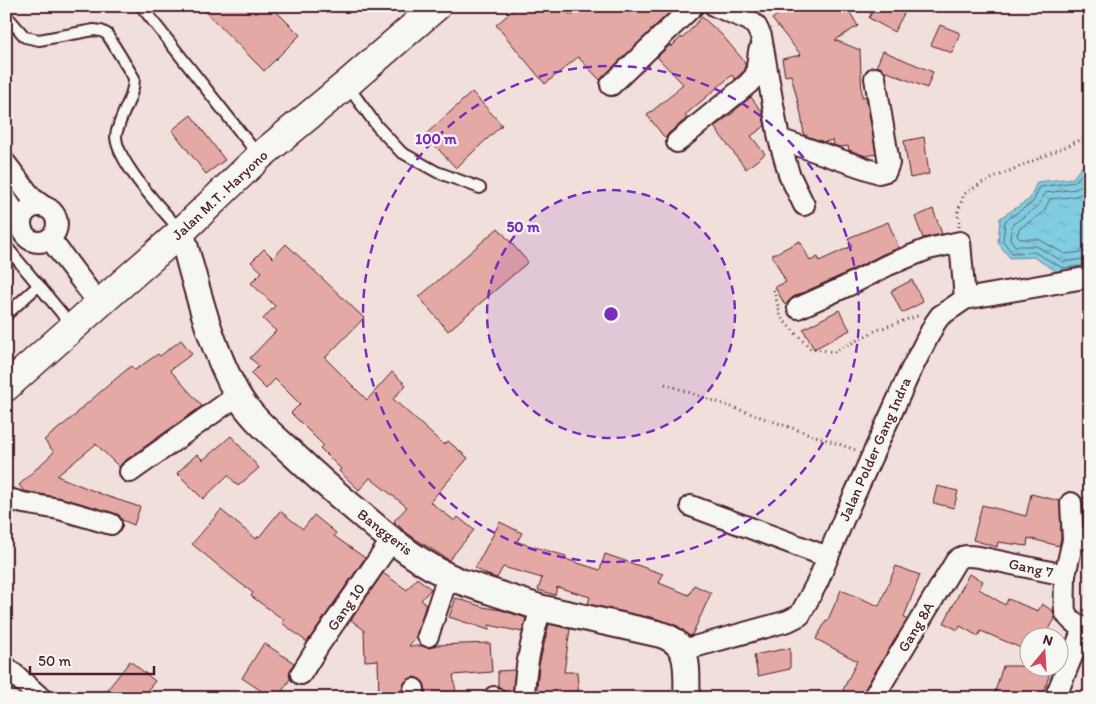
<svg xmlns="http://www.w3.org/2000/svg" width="1096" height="704" viewBox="0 0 1096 704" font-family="Itim,sans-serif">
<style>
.water{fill:url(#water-ripples);stroke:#6a8798}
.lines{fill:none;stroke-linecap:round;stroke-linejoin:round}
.shore{stroke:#606473;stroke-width:1}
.building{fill:#e4a9a4;stroke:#4a1f2b}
.service-casing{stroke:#4a1f2b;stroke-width:14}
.minor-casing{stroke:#4a1f2b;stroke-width:24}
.tertiary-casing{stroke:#4a1f2b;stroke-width:29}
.secondary-casing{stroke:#4a1f2b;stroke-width:31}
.path{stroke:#4a1f2b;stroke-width:3;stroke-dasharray:1 4;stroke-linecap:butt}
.service{stroke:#f6f6f2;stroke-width:10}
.minor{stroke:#f6f6f2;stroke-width:20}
.tertiary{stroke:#f6f6f2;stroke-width:25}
.secondary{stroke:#f6f6f2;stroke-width:28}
.ring{fill:none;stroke:#7b2cbf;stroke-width:2.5;stroke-dasharray:9 6}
.labels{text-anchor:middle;stroke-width:4.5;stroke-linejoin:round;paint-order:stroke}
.street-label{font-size:15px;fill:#4a1f2b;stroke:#f6f6f2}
.centre{fill:#7b2cbf;stroke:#f6f6f2;stroke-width:2.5}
.ring-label{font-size:15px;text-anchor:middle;font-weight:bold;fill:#7b2cbf;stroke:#f6f6f2;stroke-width:4.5;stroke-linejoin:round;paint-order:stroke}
</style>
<defs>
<pattern id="water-ripples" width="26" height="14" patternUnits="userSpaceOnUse" patternTransform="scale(1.25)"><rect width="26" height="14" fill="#80cce0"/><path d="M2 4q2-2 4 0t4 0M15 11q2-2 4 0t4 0" fill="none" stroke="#70afc0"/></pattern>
</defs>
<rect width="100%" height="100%" fill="#f1dfdb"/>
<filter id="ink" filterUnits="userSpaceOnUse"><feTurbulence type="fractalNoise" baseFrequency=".02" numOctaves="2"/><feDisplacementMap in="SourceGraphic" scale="10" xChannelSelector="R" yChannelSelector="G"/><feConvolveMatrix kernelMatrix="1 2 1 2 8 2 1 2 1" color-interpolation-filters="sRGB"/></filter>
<g filter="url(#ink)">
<path class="water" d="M1090,156v113l-29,5 -28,-17 -23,1 -12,-15 2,-25 30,-19 7,-17 36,-4z"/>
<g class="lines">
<path class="shore" d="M1090,164l-15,18 -35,5 -7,15 -28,19 -2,20 9,12 22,-1 29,16 27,-3
M1090,174l-8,11 -6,4 -31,4 -8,14 -25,18 -2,14 5,7h21l28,16 26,-4
M1090,187c-10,12 -25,10 -40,12l-7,14 -24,16 -2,7 3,3h18l27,15 25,-3"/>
</g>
<path class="building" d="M200,6h71l29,29 -36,36z
M518,6h44l9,10 11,-10h94l-76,74 -22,-23 -33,27 -49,-59z
M789,6h57l12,20 -23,14 25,10 2,47 4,-1 10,58 -10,2 -17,-6 -1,-4 -8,1 -6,-2 -1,-5 -9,2 -20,-7 -3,-21 -10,-39 -6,1 -3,-17 19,-4 -29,-36z
M875,6h33l-14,26 -25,-14z
M702,17l20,18 22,26 1,3v6l-10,9 -3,-4 -47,40 2,3 -18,15 -4,5 -18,-23 30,-24 -1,-1 7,-6 -26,-27 13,-12 1,2 10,-10 1,2z
M940,25l20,8 -8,20 -21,-8z
M883,51l50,21 -6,16 -42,-17 -5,-4h-4z
M472,92l30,33 -46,43 -31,-33z
M751,97l11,15 3,14 -14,10 14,18 -19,15 -32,-42 20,-15v-1z
M191,115l34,45 -19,14 -34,-44z
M924,137l5,37 -19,4 -6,-37z
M933,209l9,25 -19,4 -8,-21z
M888,222l11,26 -16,6 -41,21 -49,22 -8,8 -10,-18 11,-5 -14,-27 28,-14 10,20 8,-4 1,4 33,-15 -4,-8z
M498,228l30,34 -80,69 -29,-34z
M286,244l78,74 -39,40 42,42 25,-28 14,13 -13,14 51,46 4,-4 20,17 -38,44 25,19 3,-4 16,13 -25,30 -32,-20 -14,-10 -9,-9 13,-14 -37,-29 -11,12 -20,-19 2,-2 -21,-21 3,-3 -32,-32 9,-9 -25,-25 -9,10 -15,-15 8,-8 -9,-8 26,-27 -13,-12 12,-13 -24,-23 11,-11 -11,-10 13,-13 9,9z
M912,280l11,22 -21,11 -11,-22z
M839,310l11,20 -36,19 -11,-20z
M181,340l11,14 -22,16 32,36 -79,56 -4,5 -23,-23 -39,32 49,20 34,11 -6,18 -12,-5 -3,-5 -5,-2 -52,-15 -38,-7 -5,-6 35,-33 -10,-12 34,-27 -1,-1 28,-24 26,-22 4,4 23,-16 2,2z
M231,436l28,32 -21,18 -10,-11 -25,24 -26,-26 20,-19 6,6z
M937,486l21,5 -4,17 -21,-5z
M1031,494l29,7 1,38 -2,7 -31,-8 -1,8 -29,-4 -1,5 -24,-7 9,-35 44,11z
M1090,496v29l-6,1 -1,-24 -2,-4z
M221,510l35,29 2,-3 1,1 21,-26 23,18 11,-14 22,18 -2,3 31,22 -58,84 -25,-19 2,-3 -33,-24 2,-3 -22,-17 -39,-32z
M500,522l22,11 -5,9 49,14 -1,3 35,11 5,-16 58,20 -4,9 30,12 5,-10 17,8 -19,42 -3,1 -11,-10 -14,-5 -17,-5v1l-59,-13 2,-7 -33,-10 -2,8 -17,-5 4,-12 -39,-11 -6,11 -9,-3 -13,-7z
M896,566l24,9 -16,42 3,3 -44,72 -2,6h-20l3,-7 -1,-1 14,-29 -41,-22 10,-18 1,1 14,-32 38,16z
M383,573l24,17 10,-12 14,11 -10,11 5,4 -10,32 -7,10h13l3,1 5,1 6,-3 54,-2 2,29 -39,3 4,23h-31l-2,-14 -4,-5 -6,-2 -5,2 -5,4 -2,6v9h-23l-1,-38 -13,1 -1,-31 -13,-10z
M969,574l14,7 -4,8 26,16 3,-6 30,12 4,-7 11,7 2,8 -10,17h-17v15l-47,-20 -3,5 -18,-10 -2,4 -14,-7z
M456,598l27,9 18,3 25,8 -4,14 -33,-7v5l-40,-13z
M549,624l21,5 -6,43h13l2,26h-43l3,-33z
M264,643l30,20 -5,10 1,6 -12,19h-6l-30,-20z
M790,648v21l-32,7 -4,-21z
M130,661l25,20 -14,17h-40z
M1003,666h49l-10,32h-49z
M515,670l-3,28h-6l-2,-7 -6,-5v-15z"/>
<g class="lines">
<g class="service-casing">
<path id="service" d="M141,6l118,150
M6,15l19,22 14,3 55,-10 7,1 6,3 27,44c0,17 -10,31 -15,47 -1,3 -3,8 -3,11 0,25 47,75 64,94
M347,85l30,41 24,26 36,20 43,16
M6,246l67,81
M6,315l33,-30"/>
</g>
<g class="minor-casing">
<path id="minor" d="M715,6l34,14 7,6 5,10 18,103 100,34 7,-2 3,-8 -14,-85
M611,85l82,-79
M779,139l10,35 15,31
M677,142l71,-58 8,-9 3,-24
M6,164l26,34 11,8
M6,199l15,23
M21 224a18 18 0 1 1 36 0a18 18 0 1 1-36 0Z
M50,239l49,65
M798,308l49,-22 41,-21 40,-16 32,-7 5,57
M130,472l108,-77
M6,498l17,5 36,6 52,15
M1071,503l2,37
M691,506l137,51
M1065,575l8,-35 17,-3
M428,636l20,-60
M683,650l105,-29 12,-6 18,-34 26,-63 66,-146 25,-49 5,-7 25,-17 125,-22
M6,667l35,31
M301,674l18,-29 73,-105
M414,689v9
M494,697v1
M524,698c1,-32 8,-60 17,-90
M873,698l83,-137c6,-7 14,-5 23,-4l86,18c0,7 -1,30 0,36 3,9 16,17 25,20
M1055,698l28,-69"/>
</g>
<g class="tertiary-casing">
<path id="tertiary" d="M181,232c16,55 28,112 56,162 14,24 37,42 57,61 22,21 45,41 68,60 30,26 61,51 97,66l82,27 118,26c33,9 27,35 28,64"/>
</g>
<g class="secondary-casing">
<path id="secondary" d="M6,387l93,-83 82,-72 79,-76 87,-72 90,-78"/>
</g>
<path class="path" d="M959,227l-1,-15 6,-18 18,-11 108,-47
M774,290l7,28 29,30 24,4 43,-22 43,-15
M665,384l191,66"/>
<use href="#service" class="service"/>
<use href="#minor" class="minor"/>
<use href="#tertiary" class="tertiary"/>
<use href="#secondary" class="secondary"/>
</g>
</g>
<circle cx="611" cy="314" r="124" fill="#7b2cbf" fill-opacity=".12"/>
<g class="ring">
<circle cx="611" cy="314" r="124"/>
<circle cx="611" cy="314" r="248"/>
</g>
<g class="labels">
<g class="street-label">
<text transform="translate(220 195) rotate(-43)" y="5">Jalan M.T. Haryono</text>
<text transform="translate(875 449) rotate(-66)" y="5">Jalan Polder Gang Indra</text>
<text transform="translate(385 532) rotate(38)" y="5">Banggeris</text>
<text transform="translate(1031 568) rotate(12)" y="5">Gang 7</text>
<text transform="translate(346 607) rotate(-55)" y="5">Gang 10</text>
<text transform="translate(916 627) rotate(-59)" y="5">Gang 8A</text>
</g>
</g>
<circle cx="611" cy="314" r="8" class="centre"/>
<g class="ring-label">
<text x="436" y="144">100 m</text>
<text x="523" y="232">50 m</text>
</g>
<rect width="1096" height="704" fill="none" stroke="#f6f6f2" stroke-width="25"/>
<rect x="12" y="12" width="1071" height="679" fill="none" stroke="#4a1f2b" stroke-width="2" filter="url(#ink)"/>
<g transform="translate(1044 652) rotate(18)"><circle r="24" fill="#f6f6f2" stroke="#b1a0a2"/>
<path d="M0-4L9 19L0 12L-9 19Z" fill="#d1495b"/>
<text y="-8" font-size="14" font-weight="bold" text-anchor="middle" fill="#4a1f2b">N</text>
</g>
<path d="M30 666v8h124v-8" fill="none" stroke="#4a1f2b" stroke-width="2.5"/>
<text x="38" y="666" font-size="15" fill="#4a1f2b" stroke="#f6f6f2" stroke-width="4" paint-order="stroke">50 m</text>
</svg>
